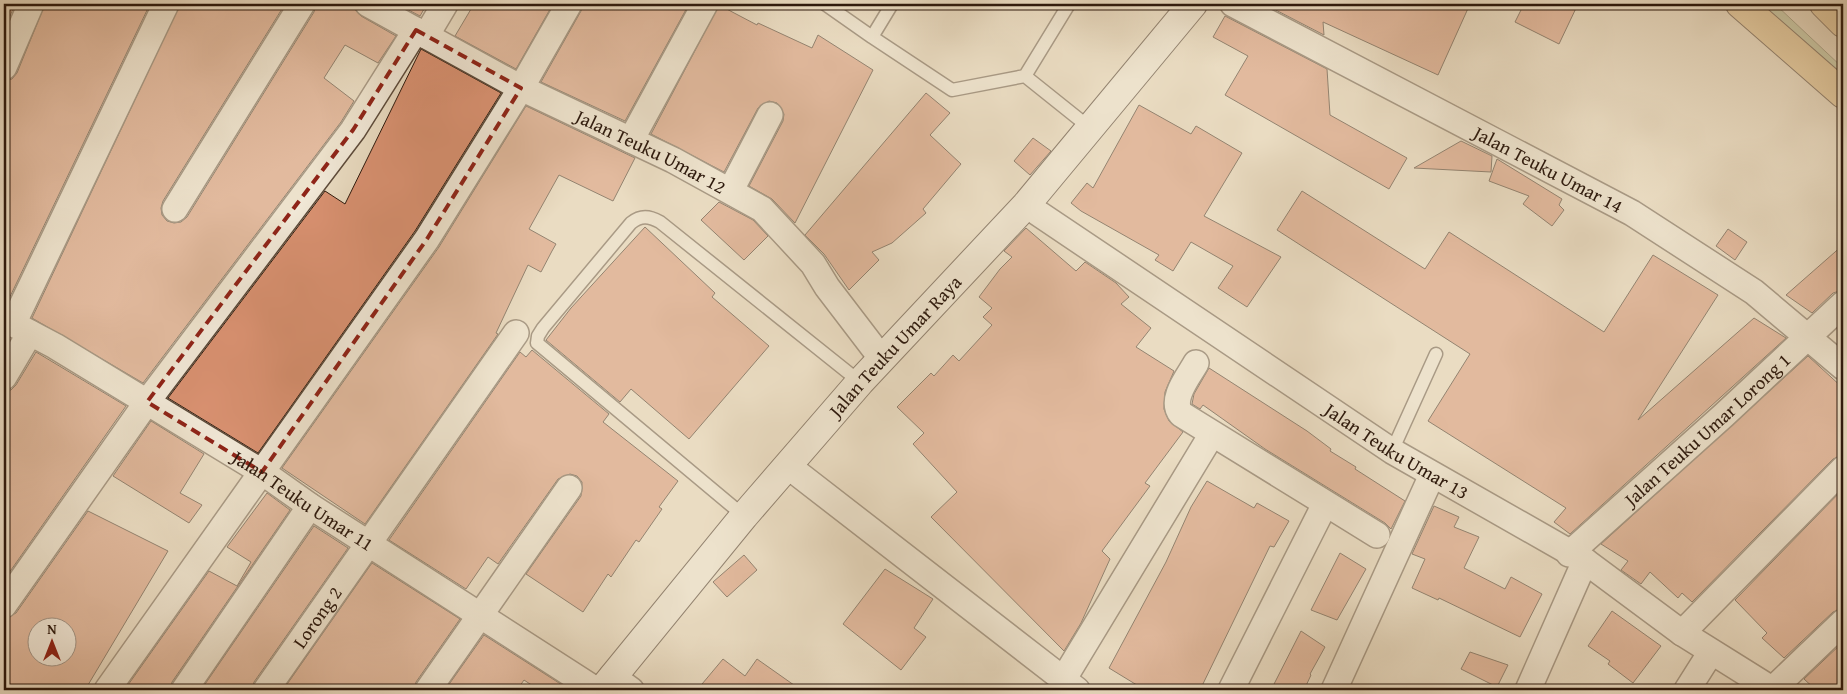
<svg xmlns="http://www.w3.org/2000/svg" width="1847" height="694" viewBox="0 0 1847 694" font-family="'Gentium Book Plus',serif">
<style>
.green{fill:#b4c195;stroke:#706d51}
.building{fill:#d99171;stroke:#2d190d;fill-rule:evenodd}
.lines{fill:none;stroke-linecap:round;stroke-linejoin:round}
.lane-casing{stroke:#5c4a3a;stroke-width:15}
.street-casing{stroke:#5c4a3a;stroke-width:28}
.secondary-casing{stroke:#2d190d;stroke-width:30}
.highway-casing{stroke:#2d190d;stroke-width:30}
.lane{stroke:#f1e8d7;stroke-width:12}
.street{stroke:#f1e8d7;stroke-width:25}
.secondary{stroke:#f1e8d7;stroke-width:28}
.highway{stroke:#e5be81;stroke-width:28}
.marked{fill:none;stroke:#8f2418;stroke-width:4;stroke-dasharray:10 6;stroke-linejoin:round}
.labels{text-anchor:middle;stroke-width:4.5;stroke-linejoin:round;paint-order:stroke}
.street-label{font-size:19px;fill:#2d190d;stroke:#f1e8d7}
</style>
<rect width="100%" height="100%" fill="#eadcc2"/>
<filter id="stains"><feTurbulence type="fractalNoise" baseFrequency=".004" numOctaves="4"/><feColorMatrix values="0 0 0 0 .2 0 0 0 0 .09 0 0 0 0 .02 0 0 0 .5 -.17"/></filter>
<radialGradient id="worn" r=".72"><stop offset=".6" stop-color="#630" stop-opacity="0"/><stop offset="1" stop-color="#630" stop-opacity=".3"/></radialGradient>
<path class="green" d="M1759,4h16l68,64v8z"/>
<path class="building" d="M4,4h11l-11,27z
M45,4h105l-144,301h-2v-224l8,-2 5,-6z
M180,4h105l-122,197 -2,7 1,7 5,6 7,2 7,-1 6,-5 127,-205 2,-8h38l2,7 5,5 35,20 -18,27 -33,-18 -21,33 30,23 -13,21 -198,261 -111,-65z
M397,4h30l-7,12z
M474,4h79l-37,65 -61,-33z
M583,4h106l-64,117 -84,-39 40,-71z
M1270,4h200l-32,71 -115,-53 1,13 -56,-29z
M1524,4h54l-19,40 -44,-22z
M719,5l38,20 1,-2 54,25 6,-13 55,35 -78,153 -23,-24 -23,-13 34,-65 1,-7 -7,-11 -8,-2 -11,7 -34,64 -73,-38z
M1225,16l102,53 3,46 77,43 -18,31 -164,-94 23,-39 -35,-19z
M421,49l80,44 -86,138 -157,222 -90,-55 157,-207 20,13z
M926,93l24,20 -20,22 31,29 -38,45 3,4 -34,30 -20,9 7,8 -30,30 -25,-36 -19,-19z
M1139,105l52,29 5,-8 46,27 -38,63 77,41 -34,50 -29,-19 15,-22 -42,-24 -18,29 -18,-11 4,-5 -78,-44 -10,-8 16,-20 6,5z
M526,106l109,52 -22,43 -54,-26 -30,54 27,15 -4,7 -11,21 -13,-7 -32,68 2,1 -133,190 -83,-56 157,-221z
M1033,138l18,13 -21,24 -16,-14z
M1461,141l31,15 -1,16 -77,-4z
M1497,159l65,40 -3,6 5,5 -12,16 -29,-22 6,-8 -40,-15z
M1302,191l123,78 24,-37 155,100 49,-77 65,40 -80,125 116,-102 32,20 -216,196 -16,-12 12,-14 -138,-87 42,-67 -193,-124z
M719,202l34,18 15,16 -24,24 -43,-40z
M645,227l70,66 -3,4 57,49 -80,93 -58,-50 -11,13 -74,-62 25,-32z
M1026,228l50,43 9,-9 31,21 13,14 -8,7 30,24 -15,19 38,24 -9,21 -1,17 5,12 14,11 -38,51 5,3 -48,65 8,8 -29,64 -17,28 -133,-134 26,-25 -44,-48 11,-11 -27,-26 34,-34 3,3 19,-21 6,6 33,-36 -9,-8 9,-9 -13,-11 21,-28 12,-12 -8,-6z
M1728,229l19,13 -12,18 -19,-14z
M1843,245v45l-10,3 -21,20 -26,-18z
M532,350l77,64 -6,8 75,59 -19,26 3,2 -23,33 -3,-2 -25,37 -3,-3 -25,38 -57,-38 55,-78 1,-14 -5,-6 -7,-2 -12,5 -60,85 -10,-7 -22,32 -77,-49 131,-188 6,5z
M36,352l90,54 -122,174v-189l7,-1 5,-5z
M1808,356l35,32v67l-10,4 -141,143 -10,-9 -4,5 -28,-26 -9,12 -20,-14 7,-9 -27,-17z
M1209,368l98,63 24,18 -1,2 26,16 -1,2 50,32 -14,28 -6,-6 -120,-74 -62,-44 -3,4 -8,-5 2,-10z
M151,421l53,33 -24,39 22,12 -13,18 -76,-47z
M1207,481l47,27 3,-5 32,18 -15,26 -4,-1 -70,144h-55l-36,-22 57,-106 25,-55z
M1843,489v119l-10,4 -49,46 -22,-20 5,-5 -32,-33z
M267,493l23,17 -118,172 -2,8h-33l-9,-5 81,-114 28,15 14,-24 -24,-15z
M1434,506l25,11 -5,10 25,10 -15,31 41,21 6,-12 31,17 -22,43 -81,-39 -1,2 -26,-12 13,-29 -13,-5z
M88,511l80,40 -83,139h-81v-71l12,-6zM38,626h30v30h-30z
M314,526l34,22 -94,134 -2,8h-51z
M1340,553l26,16 -29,51 -26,-10z
M744,555l13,15 -30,27 -14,-15z
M372,563l88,56 -44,63 -2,8h-131z
M885,569l48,30 -19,29 12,9 -25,33 -58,-46z
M1612,611l49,35 -28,37 -25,-19 2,-3 -22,-15z
M1301,631l24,16 -15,27 1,1 -7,15h-33z
M484,635l86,55h-31l-15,-10 -7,10h-72z
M1843,642v48h-27l-12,-11z
M1470,652l38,13 -11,22 -36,-18z
M723,659l22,17 12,-17 44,31h-104z"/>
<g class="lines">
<g class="lane-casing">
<path id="lane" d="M825,4l47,33
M892,4l-20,33 80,53 73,-14 44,-72
M1025,76l65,52
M1392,451l44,-97
M744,516l-207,-173 1,-7 5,-8 88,-105c10,-8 18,-7 29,-1l200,160"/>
</g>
<g class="street-casing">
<g id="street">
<path id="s1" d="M368,4l153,84 152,72 89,49 51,55 14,23 55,72"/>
<path id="s2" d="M1233,4l399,209 122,79 89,75"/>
<path d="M426,36l19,-32"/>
<path d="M4,67l27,-63"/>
<path d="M631,140l74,-136"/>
<path d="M731,190l39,-75"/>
<path id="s3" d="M1026,205l366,246 193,110 97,72 91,57"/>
<path d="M175,209l127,-205"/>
<path id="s4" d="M4,319l51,27 207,126 48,34 286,184"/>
<path d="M13,324l153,-320"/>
<path d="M1196,363c-7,13 -27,36 -15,51l196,121"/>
<path d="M4,377l26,-44"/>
<path d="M788,466l289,224"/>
<path id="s5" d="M1569,554l155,-139 119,-111"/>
<path d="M4,605l143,-203 206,-272 63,-100"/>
<path d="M1682,633l161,-164"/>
<path d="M612,676l19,14"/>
<path d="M1063,680l149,-246"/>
<path d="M107,690l320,-451 94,-151 48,-84"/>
<path d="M184,690l126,-184"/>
<path id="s6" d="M266,690l250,-357"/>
<path d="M428,690l141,-202"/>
<path d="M1231,690l94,-186"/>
<path d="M1334,690l98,-215"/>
<path d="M1528,690l57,-129"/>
<path d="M1687,690l24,-38"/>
<path d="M1772,690l71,-68"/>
</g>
</g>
<g class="secondary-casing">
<g id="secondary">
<path id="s7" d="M602,690l142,-174 116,-134 166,-177 167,-201"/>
</g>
</g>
<g class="highway-casing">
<path id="highway" d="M1740,4l103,90
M1824,4l19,19"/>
</g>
<use href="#lane" class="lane"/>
<use href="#street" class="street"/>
<use href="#secondary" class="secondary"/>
<use href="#highway" class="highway"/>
</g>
<path d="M0 0H1847V694H0ZM416,30l105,58 -94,151 -165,233 -115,-70 206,-272z" fill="#eadcc2" fill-opacity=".55" fill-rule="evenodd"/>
<path class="marked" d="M416,30l105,58 -94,151 -165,233 -115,-70 206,-272z"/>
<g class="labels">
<g class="street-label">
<text dy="7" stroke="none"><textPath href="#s1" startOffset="319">Jalan Teuku Umar 12</textPath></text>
<text dy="7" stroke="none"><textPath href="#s2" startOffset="356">Jalan Teuku Umar 14</textPath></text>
<text dy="7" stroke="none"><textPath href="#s7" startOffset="452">Jalan Teuku Umar Raya</textPath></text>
<text dy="7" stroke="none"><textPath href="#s5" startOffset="186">Jalan Teuku Umar Lorong 1</textPath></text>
<text dy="7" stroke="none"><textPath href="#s3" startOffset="445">Jalan Teuku Umar 13</textPath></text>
<text dy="7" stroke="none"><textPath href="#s4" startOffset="350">Jalan Teuku Umar 11</textPath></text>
<text dy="7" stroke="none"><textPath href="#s6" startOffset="89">Lorong 2</textPath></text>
</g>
</g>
<rect width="1847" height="694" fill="none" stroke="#eadcc2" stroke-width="20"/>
<rect x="5" y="5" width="1837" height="684" fill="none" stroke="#2d190d" stroke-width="2.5"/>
<rect x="10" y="10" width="1827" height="674" fill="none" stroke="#2d190d"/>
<g transform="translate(52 642)"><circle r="24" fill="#f1e8d7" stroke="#a39586"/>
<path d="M0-4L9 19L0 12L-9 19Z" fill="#8f2418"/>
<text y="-8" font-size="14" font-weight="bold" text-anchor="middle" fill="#2d190d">N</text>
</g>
<rect width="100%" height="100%" filter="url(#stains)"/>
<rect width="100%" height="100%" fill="url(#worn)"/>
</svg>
